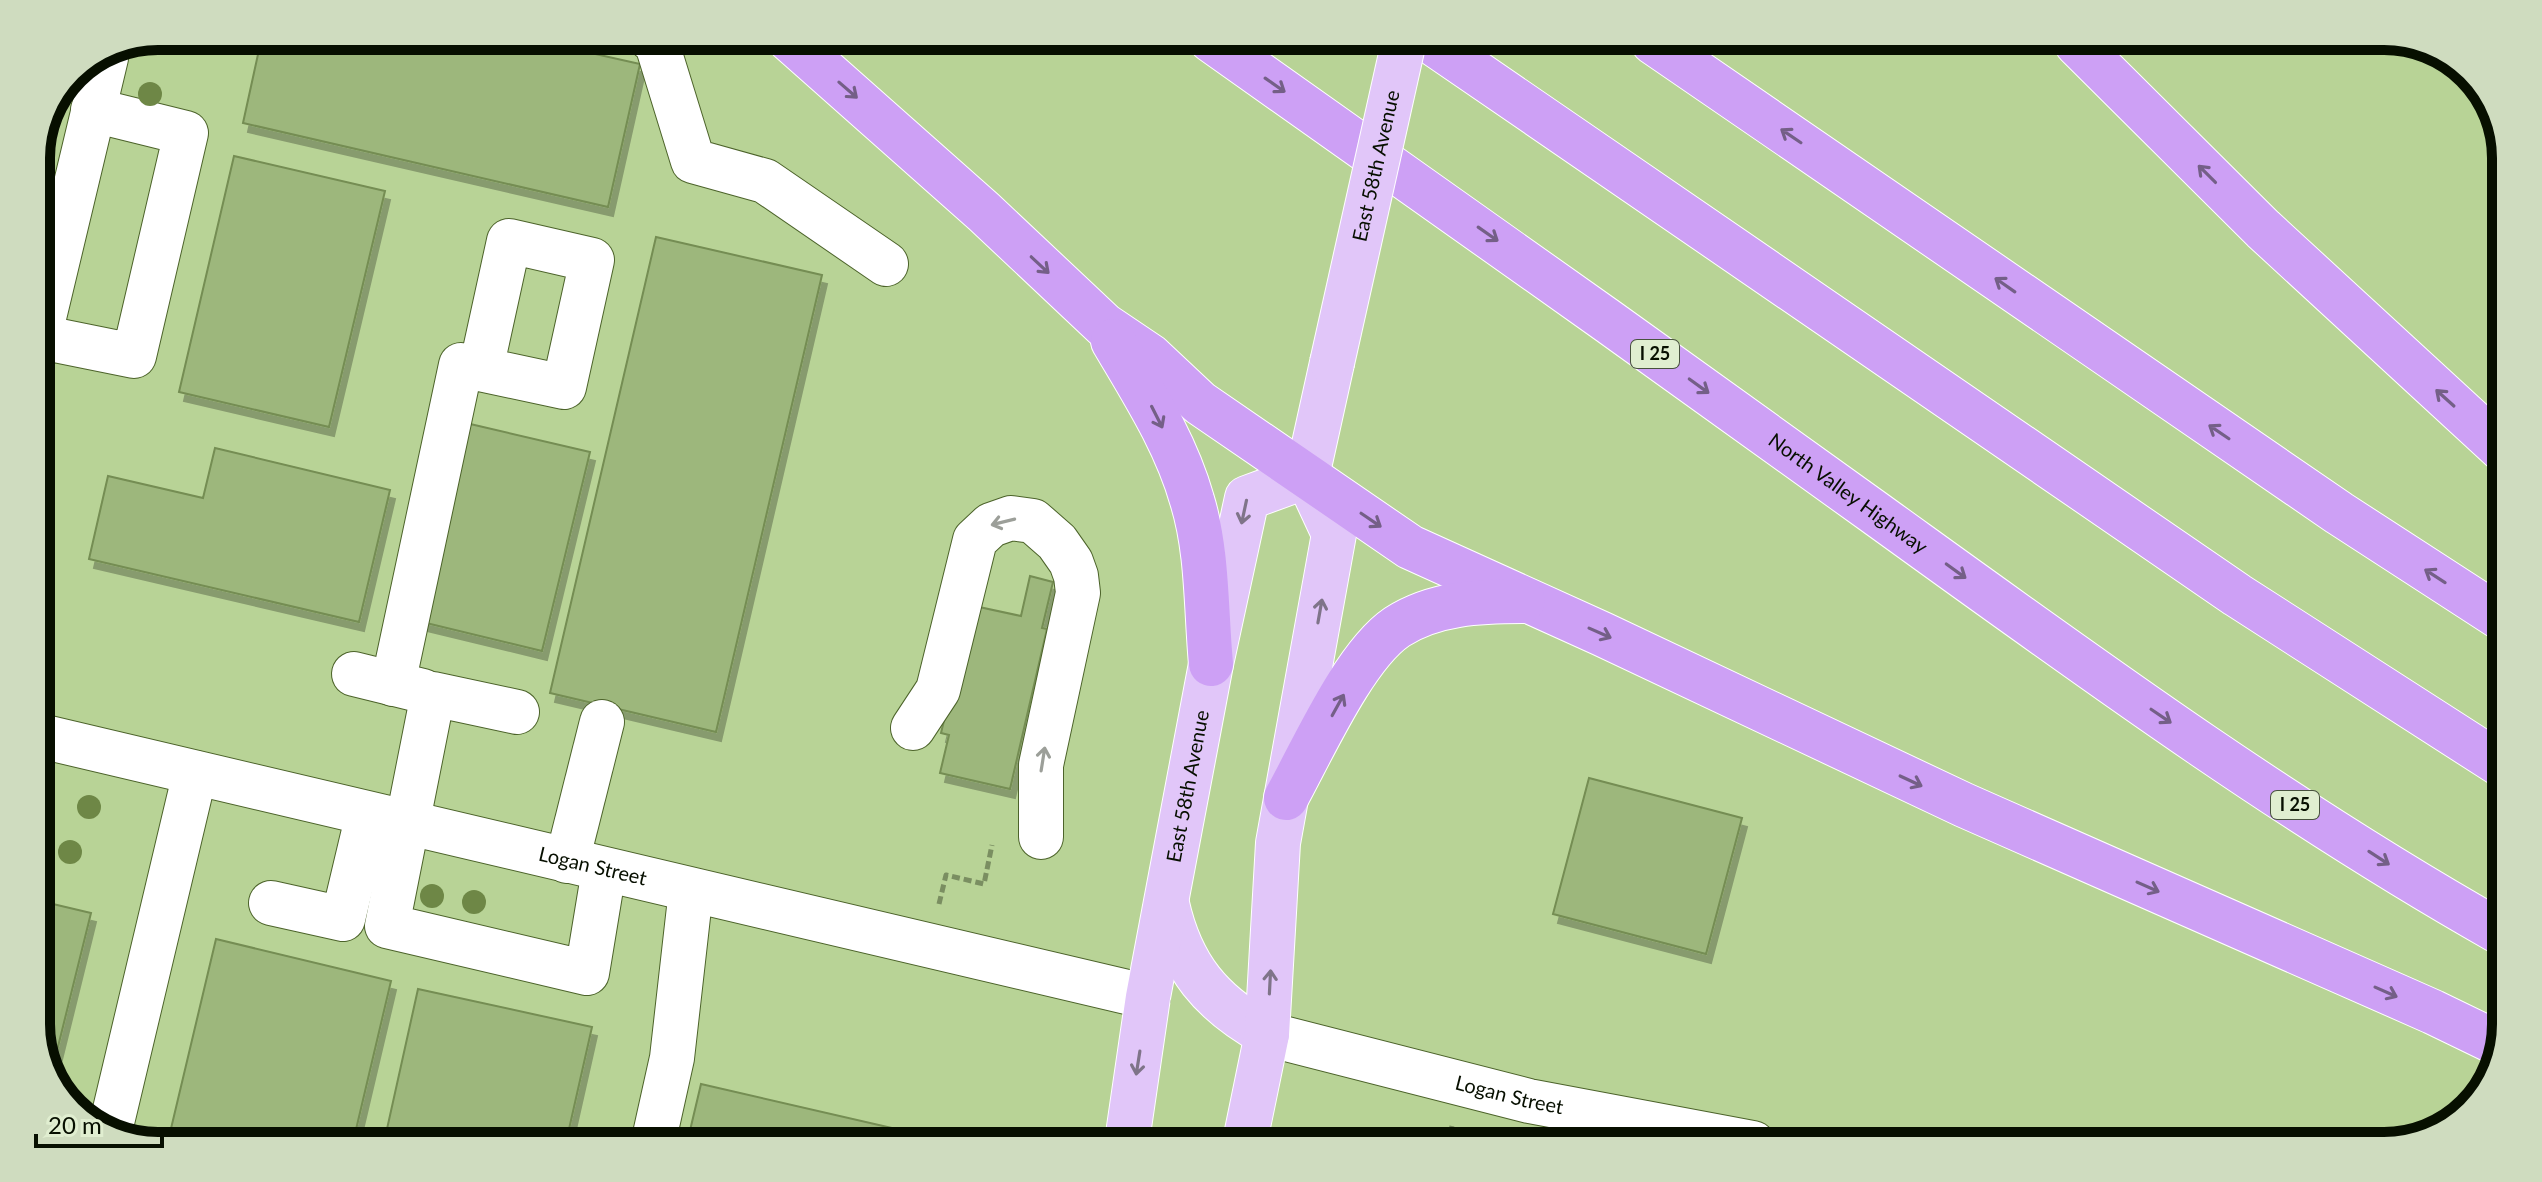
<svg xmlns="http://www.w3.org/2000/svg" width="2542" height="1182" viewBox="0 0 2542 1182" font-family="Lato,sans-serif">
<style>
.building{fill:#9db77c;stroke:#748d53;stroke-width:2;filter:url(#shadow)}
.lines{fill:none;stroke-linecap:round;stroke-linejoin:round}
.minor-casing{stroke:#4c632a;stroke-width:46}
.major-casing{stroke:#fff;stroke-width:46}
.highway-casing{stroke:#fff;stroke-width:46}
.path{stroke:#7a8e61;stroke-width:5;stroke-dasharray:8 4;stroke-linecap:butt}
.minor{stroke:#fff;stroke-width:44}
.major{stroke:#e1c6f9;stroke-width:44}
.highway{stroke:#cda0f5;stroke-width:44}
.major-bridge-casing{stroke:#fff;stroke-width:46;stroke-linecap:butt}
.major-bridge{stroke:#e1c6f9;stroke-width:44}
.tree{fill:#6e8746}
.oneway{stroke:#745f87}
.oneway2{stroke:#7f7489}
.oneway3{stroke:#9c9f99}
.labels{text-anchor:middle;stroke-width:6;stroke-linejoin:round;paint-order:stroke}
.shield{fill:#e0eed0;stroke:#48523e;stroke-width:2}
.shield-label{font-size:18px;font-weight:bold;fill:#070f00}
.street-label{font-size:20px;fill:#070f00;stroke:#e0eed0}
.rim{fill:none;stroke:#070f00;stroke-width:10}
</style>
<defs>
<filter id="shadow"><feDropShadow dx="5" dy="9" stdDeviation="0" flood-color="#0004"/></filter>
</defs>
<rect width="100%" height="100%" fill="#b8d396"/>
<path class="building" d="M262,36l262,2 116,26 -32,143 -365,-84z
M234,156l151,35 -56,236 -150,-35z
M656,237l166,38 -106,457 -166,-39z
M466,423l124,29 -48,199 -124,-30z
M215,448l175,42 -31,132 -270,-63 19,-83 95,22z
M1030,576l23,6 -11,46 5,1 -37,160 -70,-16 9,-38 -8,-2 8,-33 30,-93 42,9z
M1589,778l153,40 -36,136 -153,-40z
M36,900l55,13 -40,162 -15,-43z
M216,939l175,42 -37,157 -185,-1z
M418,989l174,38 -25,111h-182z
M701,1084l204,47 -2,9 -215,-1z"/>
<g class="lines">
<g class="minor-casing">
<g id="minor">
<path d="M650,38l7,6 36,117 72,20 121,83"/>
<path d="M40,337l94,19 52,-223 -93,-23"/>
<path d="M36,351l70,-293"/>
<path d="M354,674l69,17"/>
<path d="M393,684l68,-319 103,22 28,-127 -83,-19 -28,128"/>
<path d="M517,712l-84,-18 -46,232 200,47 17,-103"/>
<path d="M913,728l25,-38 37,-150 16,-15 20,-7 22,3 24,21 14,20 5,14 2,17 -37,172v72"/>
<path id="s1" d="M36,735l1112,262"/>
<path d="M567,861l35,-139"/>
<path d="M271,903l72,16 25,-105"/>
<path id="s2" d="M1267,1034l262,67 224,42"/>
<path d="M109,1135l86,-362"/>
<path d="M654,1139l18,-81 19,-168"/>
</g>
</g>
<g class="major-casing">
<g id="major">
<path d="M1167,904c14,63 44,99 100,130"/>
<path id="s3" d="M1127,1141l21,-144 63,-333 36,-166 60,-22"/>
<path d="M1245,1141l22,-107 11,-191 56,-309 -27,-58 25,-113"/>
</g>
</g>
<g class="highway-casing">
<g id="highway">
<path d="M789,39l195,173 120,113 46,31 50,47 210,144 192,87 362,171 469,207 64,31"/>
<path id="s4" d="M1211,40c221,155 441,312 660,470 204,147 408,297 627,421"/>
<path d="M1430,41l807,554 263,169"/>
<path d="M1653,42l686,471 162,105"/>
<path d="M2077,44l186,185 240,221"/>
<path d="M1113,341c30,51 63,102 79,159 16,51 14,110 19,164"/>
<path d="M1286,798c26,-47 68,-142 111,-171 37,-24 83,-26 126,-26"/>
</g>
</g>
<path class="path" d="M939,904l7,-29 38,9 8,-39
M1448,1142l4,-16"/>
<use href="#minor" class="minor"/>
<use href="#major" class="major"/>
<use href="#highway" class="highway"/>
<g class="major-bridge-casing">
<g id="major-bridge">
<path id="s5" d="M1332,363l72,-322"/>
</g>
</g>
<use href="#major-bridge" class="major-bridge"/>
</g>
<g class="tree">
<circle cx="150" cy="94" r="12"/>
<circle cx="89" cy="807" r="12"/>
<circle cx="70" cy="852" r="12"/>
<circle cx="432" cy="896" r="12"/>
<circle cx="474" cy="902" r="12"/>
</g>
<defs><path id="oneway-shaft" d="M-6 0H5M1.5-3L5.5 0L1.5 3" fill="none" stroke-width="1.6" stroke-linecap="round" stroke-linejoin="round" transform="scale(2)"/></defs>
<g class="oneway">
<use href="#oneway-shaft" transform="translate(1275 85) rotate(35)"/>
<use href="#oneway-shaft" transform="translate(848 90) rotate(41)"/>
<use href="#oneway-shaft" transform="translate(1791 136) rotate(-146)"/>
<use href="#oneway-shaft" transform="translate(2207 174) rotate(-135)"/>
<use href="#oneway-shaft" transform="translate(1488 234) rotate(35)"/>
<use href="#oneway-shaft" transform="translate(1040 265) rotate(43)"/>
<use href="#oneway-shaft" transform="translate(2005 285) rotate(-145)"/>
<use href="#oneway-shaft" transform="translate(1699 386) rotate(36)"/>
<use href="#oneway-shaft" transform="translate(2445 398) rotate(-138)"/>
<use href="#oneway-shaft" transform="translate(1157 417) rotate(63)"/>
<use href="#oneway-shaft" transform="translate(2219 432) rotate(-146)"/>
<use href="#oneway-shaft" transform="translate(1371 520) rotate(34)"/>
<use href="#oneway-shaft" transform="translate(1956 571) rotate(36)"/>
<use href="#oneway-shaft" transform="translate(2435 576) rotate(-147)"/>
<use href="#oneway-shaft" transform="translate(1600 633) rotate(24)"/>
<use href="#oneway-shaft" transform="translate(1338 705) rotate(-61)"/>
<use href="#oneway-shaft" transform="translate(2161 716) rotate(34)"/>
<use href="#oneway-shaft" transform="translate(1911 781) rotate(25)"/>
<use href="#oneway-shaft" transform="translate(2379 858) rotate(33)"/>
<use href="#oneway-shaft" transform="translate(2148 887) rotate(24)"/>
<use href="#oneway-shaft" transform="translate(2386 992) rotate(24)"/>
</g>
<g class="oneway2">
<use href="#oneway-shaft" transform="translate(1244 512) rotate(102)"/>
<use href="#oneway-shaft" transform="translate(1320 611) rotate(-80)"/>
<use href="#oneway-shaft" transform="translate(1270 982) rotate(-87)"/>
<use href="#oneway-shaft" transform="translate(1138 1063) rotate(99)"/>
</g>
<g class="oneway3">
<use href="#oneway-shaft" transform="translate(1003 522) rotate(166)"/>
<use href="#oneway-shaft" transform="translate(1043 759) rotate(-81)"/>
</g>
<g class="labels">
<g class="shield">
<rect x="1631" y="340" width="48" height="28" rx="6"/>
<rect x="2271" y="791" width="48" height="28" rx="6"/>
</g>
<g class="shield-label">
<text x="1655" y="360">I 25</text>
<text x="2295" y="811">I 25</text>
</g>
<g class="street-label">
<text dy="7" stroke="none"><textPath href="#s5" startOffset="202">East 58th Avenue</textPath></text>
<text dy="7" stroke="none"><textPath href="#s4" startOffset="782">North Valley Highway</textPath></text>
<text dy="7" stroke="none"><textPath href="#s3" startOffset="360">East 58th Avenue</textPath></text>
<text dy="7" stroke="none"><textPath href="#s1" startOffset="572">Logan Street</textPath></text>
<text dy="7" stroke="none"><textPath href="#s2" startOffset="250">Logan Street</textPath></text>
</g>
</g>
<path d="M0 0H2542V1182H0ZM158 50H2384A108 108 0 0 1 2492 158V1024A108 108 0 0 1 2384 1132H158A108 108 0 0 1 50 1024V158A108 108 0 0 1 158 50Z" fill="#cfdcbf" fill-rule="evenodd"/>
<path class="rim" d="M158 50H2384A108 108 0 0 1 2492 158V1024A108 108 0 0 1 2384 1132H158A108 108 0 0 1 50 1024V158A108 108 0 0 1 158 50Z"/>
<path d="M36 1134v12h126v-12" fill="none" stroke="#070f00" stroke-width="4"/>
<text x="48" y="1134" font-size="24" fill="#070f00" stroke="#e0eed0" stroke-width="6" paint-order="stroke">20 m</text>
</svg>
